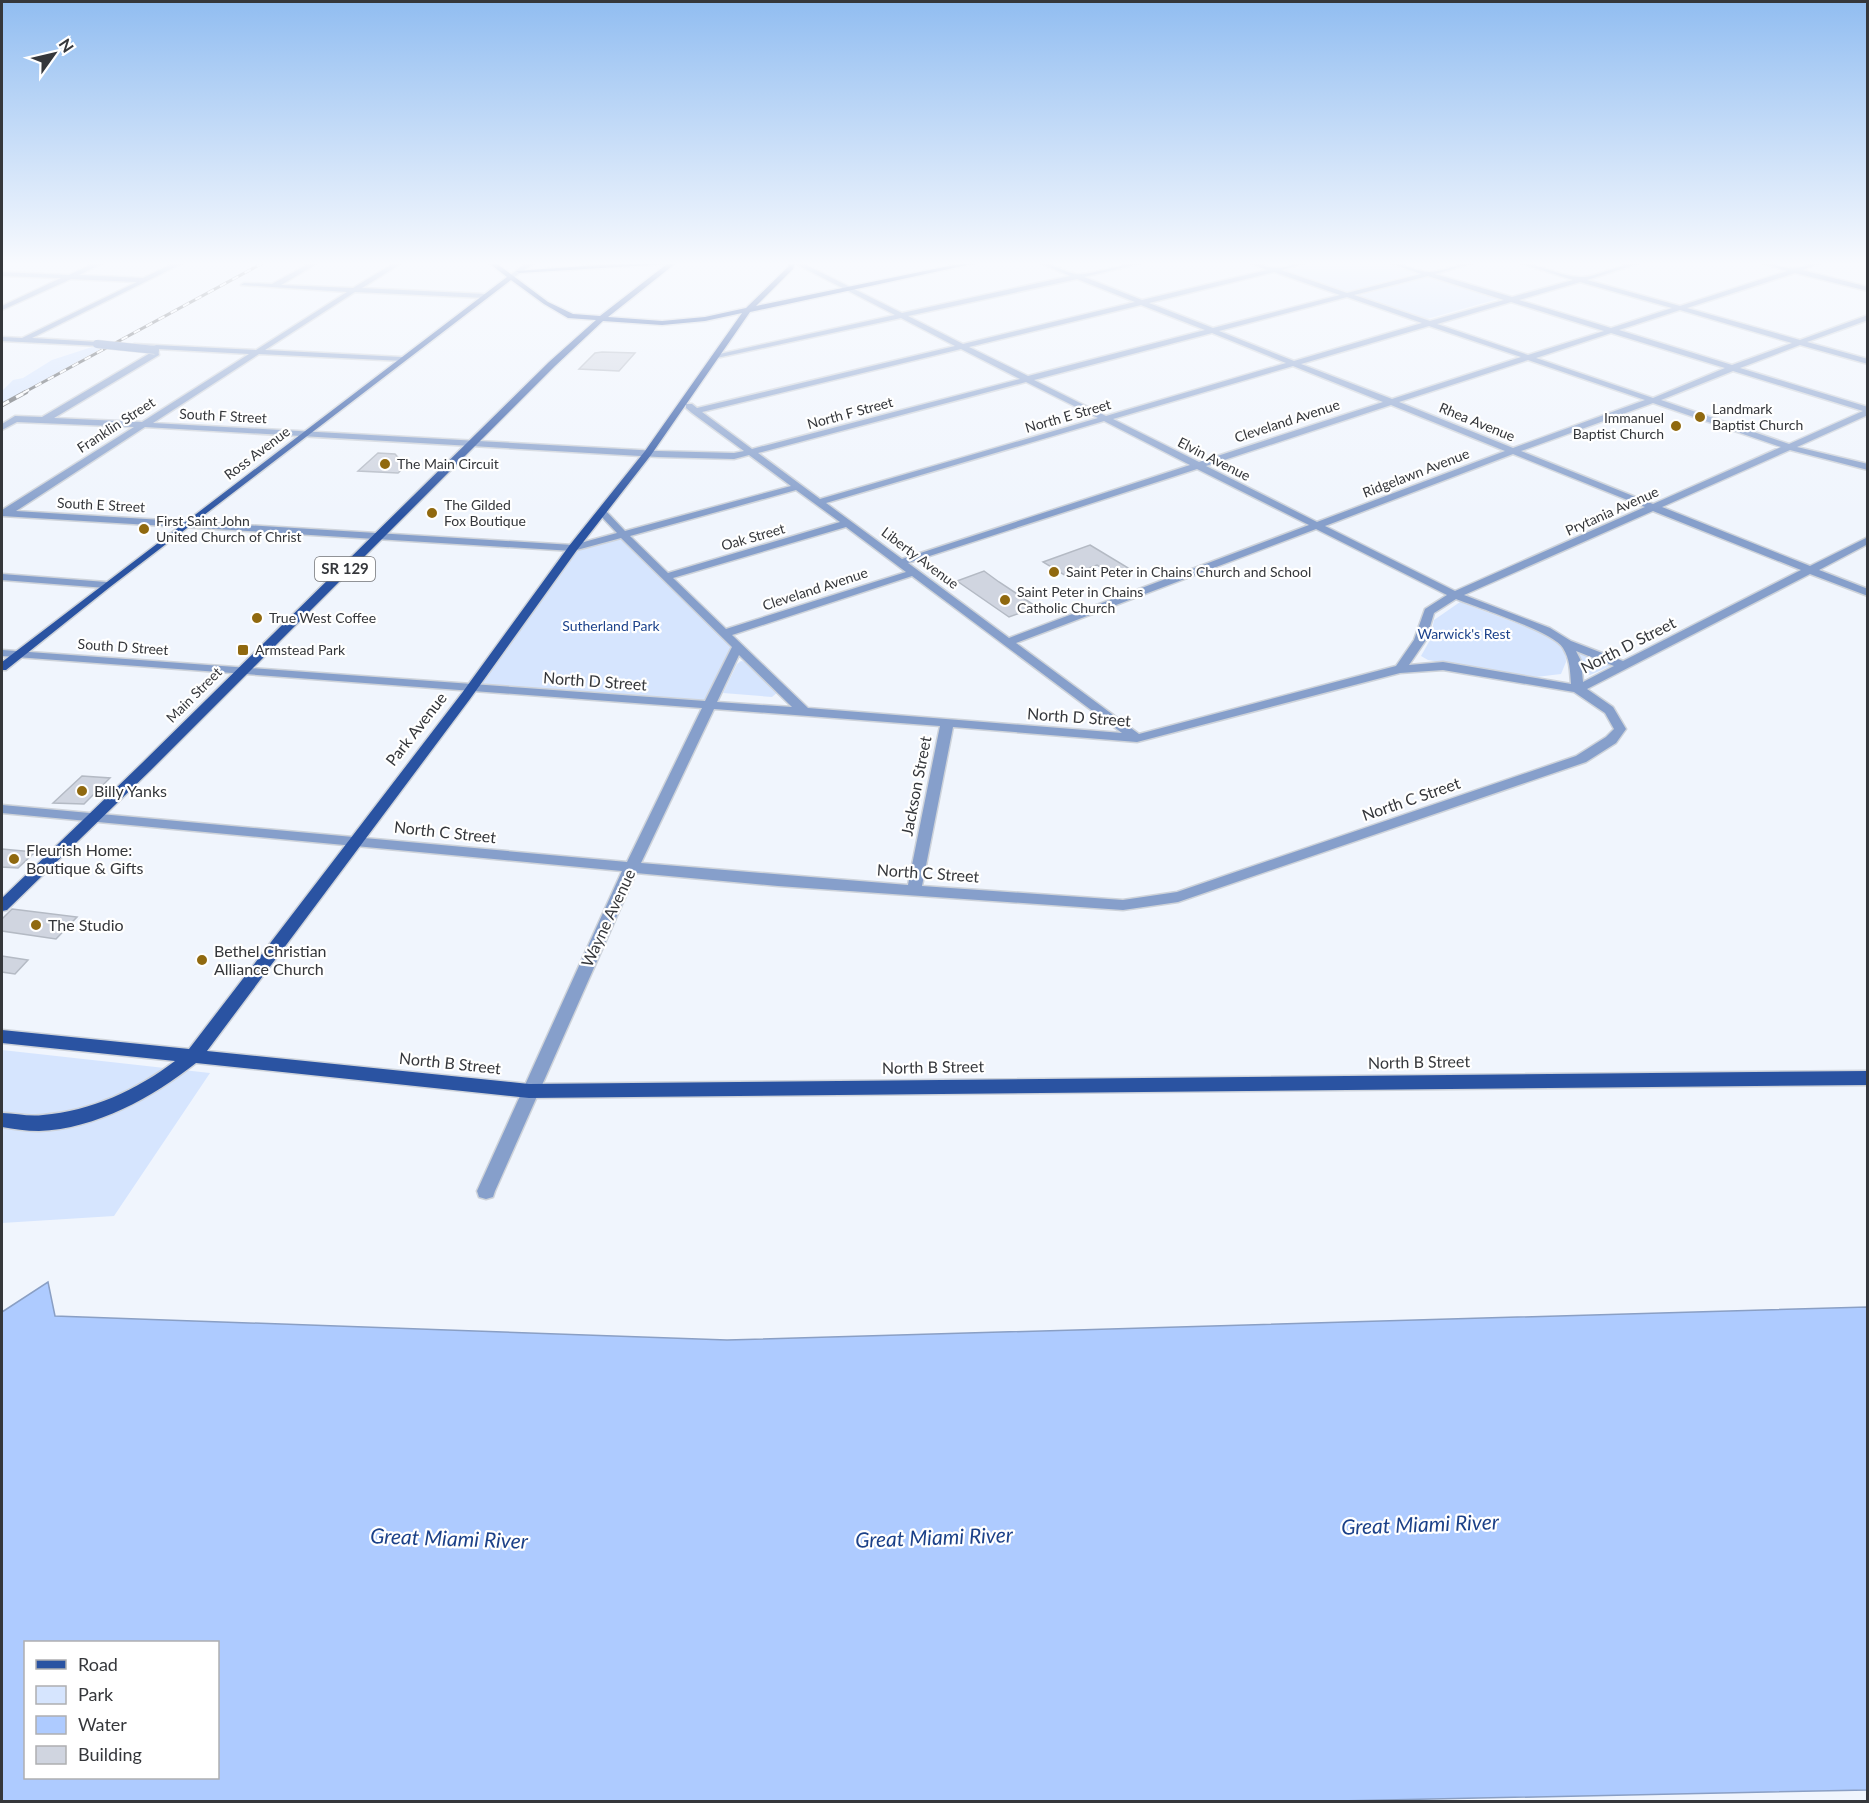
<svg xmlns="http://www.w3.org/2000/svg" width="1869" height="1803" viewBox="0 0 1869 1803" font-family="Lato,sans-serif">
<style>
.green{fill:#d6e5fe}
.water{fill:#aecbff;stroke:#8a9fc4;stroke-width:1.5;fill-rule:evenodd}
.building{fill:#d0d5e0;stroke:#b4bac4;stroke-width:1.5}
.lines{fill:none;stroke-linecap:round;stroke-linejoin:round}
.minor-casing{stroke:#ced3da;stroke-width:3}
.major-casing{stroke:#ced3da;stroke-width:3}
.minor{fill:#869fcb;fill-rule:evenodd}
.major{fill:#2a53a2;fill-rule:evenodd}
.rail-far1-casing{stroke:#56595d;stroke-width:3}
.rail-casing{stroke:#56595d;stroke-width:4.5}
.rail-far1{stroke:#fff;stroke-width:2;stroke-dasharray:7;stroke-linecap:butt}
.rail{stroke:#fff;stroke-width:3;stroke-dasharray:8;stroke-linecap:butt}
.minor-bridge-casing{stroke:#ced3da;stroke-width:9;stroke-linecap:butt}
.minor-bridge{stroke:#869fcb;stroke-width:8}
.poi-dot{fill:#90690f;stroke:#fff;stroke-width:2}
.labels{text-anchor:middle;stroke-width:4.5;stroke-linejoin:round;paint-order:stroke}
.far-poi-label{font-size:14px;fill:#35373b;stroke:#fff;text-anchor:start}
.far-street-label{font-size:14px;fill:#35373b;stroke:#fff}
.far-park-label{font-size:14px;fill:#1c428b;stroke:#fff}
.shield{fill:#fff;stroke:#727376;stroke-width:1.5}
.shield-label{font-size:15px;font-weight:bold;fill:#35373b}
.street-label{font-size:16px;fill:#35373b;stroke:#fff}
.poi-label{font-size:16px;fill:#35373b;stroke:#fff;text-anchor:start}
.near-water-label{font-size:21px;font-style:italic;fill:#1b4189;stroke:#fff}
</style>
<rect width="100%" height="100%" fill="#f0f5fd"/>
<path class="green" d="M1315,263h69l33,10 -71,19 -62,-21z
M1428,277l70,22 -71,20 -70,-23z
M92,347l10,1 -100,55v-12l11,-11 10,-2 29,-18z
M623,535l114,113 -26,56 -239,-16 101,-140z
M1460,602l77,29 28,17 1,14 -5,12 -25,3 -108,-17 -7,-4 9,-16 4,-20z
M1578,654h7l26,12 -21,9 -9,-2z
M741,661l6,1 31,30 -6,5 -49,-4 14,-29z
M2,1050l208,23 -96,143 -112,7z"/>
<path class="water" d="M48,1282l7,34 672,24 1140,-33v483l-577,12 -1288,-1v-489zM26,1642h192v136h-192z"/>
<path class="building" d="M602,352l33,1 -16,18 -40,-2 16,-16z
M378,453l17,1 11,12 -8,7 -40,-2z
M1090,545l40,24 -16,6 -17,-10 -31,11 -23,-14z
M984,571l15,11 38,25 -28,10 -52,-36z
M82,776l28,2 -26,26 -31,-1z
M2,849l33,3 -17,16 -16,-1z
M12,909l65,8 -21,22 -54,-8v-12z
M2,956l26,4 -13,14 -13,-2z"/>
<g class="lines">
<g class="minor-casing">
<path id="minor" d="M2,263h3v1l-3,2z
M94,263h9l-24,12 64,3 31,-15h9l-151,75 65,4 4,2 -1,2 -98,-5v-4l20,1 115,-56 -66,-3 -69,31v-4l59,-28 -59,-2v-4l67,3z
M310,263h8l-37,22 72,3 41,-25h8l-40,25 123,6 3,2 -3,2 -130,-6 -90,58 136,7h3v4l-145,-7 -106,69 505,28 76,2 10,-2 -52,-38 -6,-5v-4h6l5,4 258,-62 -54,-28 -189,41 -1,-2 4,-2 180,-40 -101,-52h8l100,50 168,-37 -30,-13c14,0 23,9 36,11 12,2 48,-11 66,-11l-58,14 58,23 125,-30 -17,-7c9,0 17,5 26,5 10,0 20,-5 31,-5l-26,7 66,23 74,-19 -31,-11c14,0 26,9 39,9 15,0 29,-9 44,-9l-38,11 77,23 61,-17 -54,-17c21,0 41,14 61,14 17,1 39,-14 60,-14l-53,17 93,26 107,-35 -26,-8c11,0 25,7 35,5 9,-1 16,-5 25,-5l-19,7 66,17v4l-73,-18 -108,35 113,32 68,-25v5l-61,22 61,17v5l-68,-19 -60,23 128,39v8l-71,32 71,17v6l-78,-20 -128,57 148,59 58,-29v7l-49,26 49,19v7l-58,-22 -223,115 26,18 13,22 -10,14 -30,19 -408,140 -55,8 -345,-24 -142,-13 -141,318 -2,6 -7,2 -7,-2 -2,-6 145,-320 -620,-58v-8l625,57 75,-154 -700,-52v-6l703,51 27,-54 -111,-109 -48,13 -571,-35v-6l132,-83 -117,-5 -15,8v-6l13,-8 27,1 110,-65v-3l-18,-1v-4l122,6 91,-58 -106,-7 3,-2 28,1zM1274,272l66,23 -127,33 -64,-25zM1428,276l76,24 -74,21 -76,-26zM1077,279l58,23 -172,42 -55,-28zM1580,282l92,26 -61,20 -92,-28zM1347,297l75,26 -128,38 -75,-30zM1511,302l93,29 -76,24 -91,-31zM1141,305l64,25 -177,46 -59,-29zM1680,310l112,33 -60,22 -113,-35zM1429,326l92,31 -129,42 -91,-35zM1212,333l74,30 -180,53 -72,-36zM1611,333l114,35 -72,30 -117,-40zM158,349l91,5 -107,68 -88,-4 105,-63zM961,349l59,30 -268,70 -50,-37zM1528,360l117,40 -132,48 -114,-46zM1293,366l90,36 -184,60 -86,-43zM1733,371l130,40 -74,33 -128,-44zM1026,382l72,36 -278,81 -62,-46zM1653,403l128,44 -128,57 -132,-53zM1391,405l114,46 -188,71 -111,-56zM1104,421l86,44 -288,94 -76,-56zM145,427l513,30 76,2 15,-4 42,31 -166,45 -20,-21h-6v4l18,19 -44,12 -557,-34zM1513,454l132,53 -190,84 -130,-65zM1197,469l112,56 -300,113 -101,-75zM796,490l44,32 -172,51 -38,-37zM1653,511l148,59 -178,91 -52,-20 -21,-13 -86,-33zM846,527l60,45 -180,57 -53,-51zM1316,529l131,66 -22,14 -11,31 -18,26 -257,68 -123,-91zM912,576l210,157 -314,-25 -76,-73zM1456,599c20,8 98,33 107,49 7,11 7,23 8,36l-128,-22 -34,3 17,-25 8,-27zM1576,651l38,15 -31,16 -2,-21zM739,655l53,52 -75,-5zM1443,670l131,22 31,21 9,16 -8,8 -30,19 -399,136 -54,8 -201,-14 31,-159 184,15 263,-69zM714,709l226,17 -32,159 -267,-22z
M526,263h8l-21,15h-4v-2z
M2,574l104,8 5,3 -5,3 -104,-8z"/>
</g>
<g class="major-casing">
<path id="major" d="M489,263h7l52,39 25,12 27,2 67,-52 -148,9 -3,-2 109,-8h51l-68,54 54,4 43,-4 41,-9 42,-41 1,-4h6l-2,6 -37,37 207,-43h13l-226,49 -99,143 -74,95 -107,149 -263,352 322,33 1339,-13v14l-1339,13 -333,-35c-43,34 -100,66 -157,68 -13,0 -25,-2 -37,-4v-14c13,0 27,4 41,2 48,-4 94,-25 132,-54l-173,-18v-13l187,19 273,-356 107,-147 76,-95 97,-138 -37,8 -43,4 -59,-4 -48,45 -404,404 -144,140 -5,1v-13l139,-134 408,-402 47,-42 -28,-2 -24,-14 -33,-24 -401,307 -104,83h-4v-8l505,-385z"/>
</g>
<use href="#minor" class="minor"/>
<use href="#major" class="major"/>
<g class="rail-far1-casing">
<path id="rail-far1" d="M23,393l240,-130"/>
</g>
<g class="rail-casing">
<path id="rail" d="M2,405l24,-13"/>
</g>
<use href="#rail-far1" class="rail-far1"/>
<use href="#rail" class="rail"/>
<g class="minor-bridge-casing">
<path id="minor-bridge" d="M97,344l58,6"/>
</g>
<use href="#minor-bridge" class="minor-bridge"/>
</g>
<linearGradient id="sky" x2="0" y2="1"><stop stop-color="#91bdf1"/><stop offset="0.51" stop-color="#f8fafe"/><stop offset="1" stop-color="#f8fafe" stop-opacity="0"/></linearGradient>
<rect width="1869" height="516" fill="url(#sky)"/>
<g class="poi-dot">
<circle cx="1700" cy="417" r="6"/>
<circle cx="1676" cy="426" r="6"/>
<circle cx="385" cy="464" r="6"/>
<circle cx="432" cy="513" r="6"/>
<circle cx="144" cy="529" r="6"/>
<circle cx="1054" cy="572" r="6"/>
<circle cx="1005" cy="600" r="6"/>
<circle cx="257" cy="618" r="6"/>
<rect x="237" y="644" width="12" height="12" rx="3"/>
<circle cx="82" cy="791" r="6"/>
<circle cx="14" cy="859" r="6"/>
<circle cx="36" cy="925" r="6"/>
<circle cx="202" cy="960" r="6"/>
</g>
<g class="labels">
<g class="far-poi-label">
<text x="1712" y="414">Landmark<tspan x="1712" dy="16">Baptist Church</tspan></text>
<text x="1664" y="423" text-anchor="end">Immanuel<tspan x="1664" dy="16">Baptist Church</tspan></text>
<text x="397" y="469">The Main Circuit</text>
<text x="444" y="510">The Gilded<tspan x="444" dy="16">Fox Boutique</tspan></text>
<text x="156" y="526">First Saint John<tspan x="156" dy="16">United Church of Christ</tspan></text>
<text x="1066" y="577">Saint Peter in Chains Church and School</text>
<text x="1017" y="597">Saint Peter in Chains<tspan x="1017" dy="16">Catholic Church</tspan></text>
<text x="269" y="623">True West Coffee</text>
<text x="255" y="655">Armstead Park</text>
</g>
<g class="far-street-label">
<text transform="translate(850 413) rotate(-15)" y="5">North F Street</text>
<text transform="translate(223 416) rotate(3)" y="5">South F Street</text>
<text transform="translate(1068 416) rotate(-16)" y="5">North E Street</text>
<text transform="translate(1287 421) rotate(-18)" y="5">Cleveland Avenue</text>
<text transform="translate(1477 422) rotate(22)" y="5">Rhea Avenue</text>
<text transform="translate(116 425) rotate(-33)" y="5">Franklin Street</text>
<text transform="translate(257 453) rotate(-37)" y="5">Ross Avenue</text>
<text transform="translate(1214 459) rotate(27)" y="5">Elvin Avenue</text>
<text transform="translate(1416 473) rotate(-21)" y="5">Ridgelawn Avenue</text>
<text transform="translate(101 505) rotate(3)" y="5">South E Street</text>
<text transform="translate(1612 511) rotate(-24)" y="5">Prytania Avenue</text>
<text transform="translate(753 537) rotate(-16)" y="5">Oak Street</text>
<text transform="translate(920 558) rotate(37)" y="5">Liberty Avenue</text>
<text transform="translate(815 589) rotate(-18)" y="5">Cleveland Avenue</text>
<text transform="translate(123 647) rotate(4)" y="5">South D Street</text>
<text transform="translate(194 695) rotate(-45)" y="5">Main Street</text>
</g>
<g class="far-park-label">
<text x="611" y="631">Sutherland Park</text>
<text x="1464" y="639">Warwick's Rest</text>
</g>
<rect class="shield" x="315" y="557" width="60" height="24" rx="4.5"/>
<g class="shield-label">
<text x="345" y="574">SR 129</text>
</g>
<g class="street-label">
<text transform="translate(1628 645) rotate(-27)" y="6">North D Street</text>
<text transform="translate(595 681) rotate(4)" y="6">North D Street</text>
<text transform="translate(1079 717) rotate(4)" y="6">North D Street</text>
<text transform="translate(416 729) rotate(-52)" y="6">Park Avenue</text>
<text transform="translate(916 786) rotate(-79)" y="6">Jackson Street</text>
<text transform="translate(1411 799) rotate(-19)" y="6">North C Street</text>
<text transform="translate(445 832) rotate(6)" y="6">North C Street</text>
<text transform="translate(928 873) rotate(4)" y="6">North C Street</text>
<text transform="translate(608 918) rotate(-65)" y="6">Wayne Avenue</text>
<text transform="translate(1419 1062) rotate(-1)" y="6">North B Street</text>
<text transform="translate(450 1063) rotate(6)" y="6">North B Street</text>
<text transform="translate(933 1067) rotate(-1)" y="6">North B Street</text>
</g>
<g class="poi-label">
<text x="94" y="797">Billy Yanks</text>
<text x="26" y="856">Fleurish Home:<tspan x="26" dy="18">Boutique &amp; Gifts</tspan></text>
<text x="48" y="931">The Studio</text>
<text x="214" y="957">Bethel Christian<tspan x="214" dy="18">Alliance Church</tspan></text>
</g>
<g class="near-water-label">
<text transform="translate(1420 1525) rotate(-2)" y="7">Great Miami River</text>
<text transform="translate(934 1538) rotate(-2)" y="7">Great Miami River</text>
<text transform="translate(449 1539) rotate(2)" y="7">Great Miami River</text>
</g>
</g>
<rect width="1869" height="1803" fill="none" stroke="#35373b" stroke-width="6"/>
<rect x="24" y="1641" width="195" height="138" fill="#ffffff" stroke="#aeafb1" stroke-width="1.5"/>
<rect x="36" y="1660" width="30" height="9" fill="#2a53a2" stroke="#aeafb1" stroke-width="1.5"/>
<text x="78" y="1671" font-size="18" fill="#35373b">Road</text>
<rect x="36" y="1686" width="30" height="18" fill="#d6e5fe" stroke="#aeafb1" stroke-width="1.5"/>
<text x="78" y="1701" font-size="18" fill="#35373b">Park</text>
<rect x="36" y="1716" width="30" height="18" fill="#aecbff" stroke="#aeafb1" stroke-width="1.5"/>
<text x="78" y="1731" font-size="18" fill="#35373b">Water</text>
<rect x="36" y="1746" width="30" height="18" fill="#d0d5e0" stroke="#aeafb1" stroke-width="1.5"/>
<text x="78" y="1761" font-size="18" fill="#35373b">Building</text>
<g transform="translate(54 54) rotate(56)" stroke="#ffffff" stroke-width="4.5" paint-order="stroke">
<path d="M0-4.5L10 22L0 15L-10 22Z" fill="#35373b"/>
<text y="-9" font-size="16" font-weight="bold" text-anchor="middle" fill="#35373b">N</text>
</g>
</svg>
